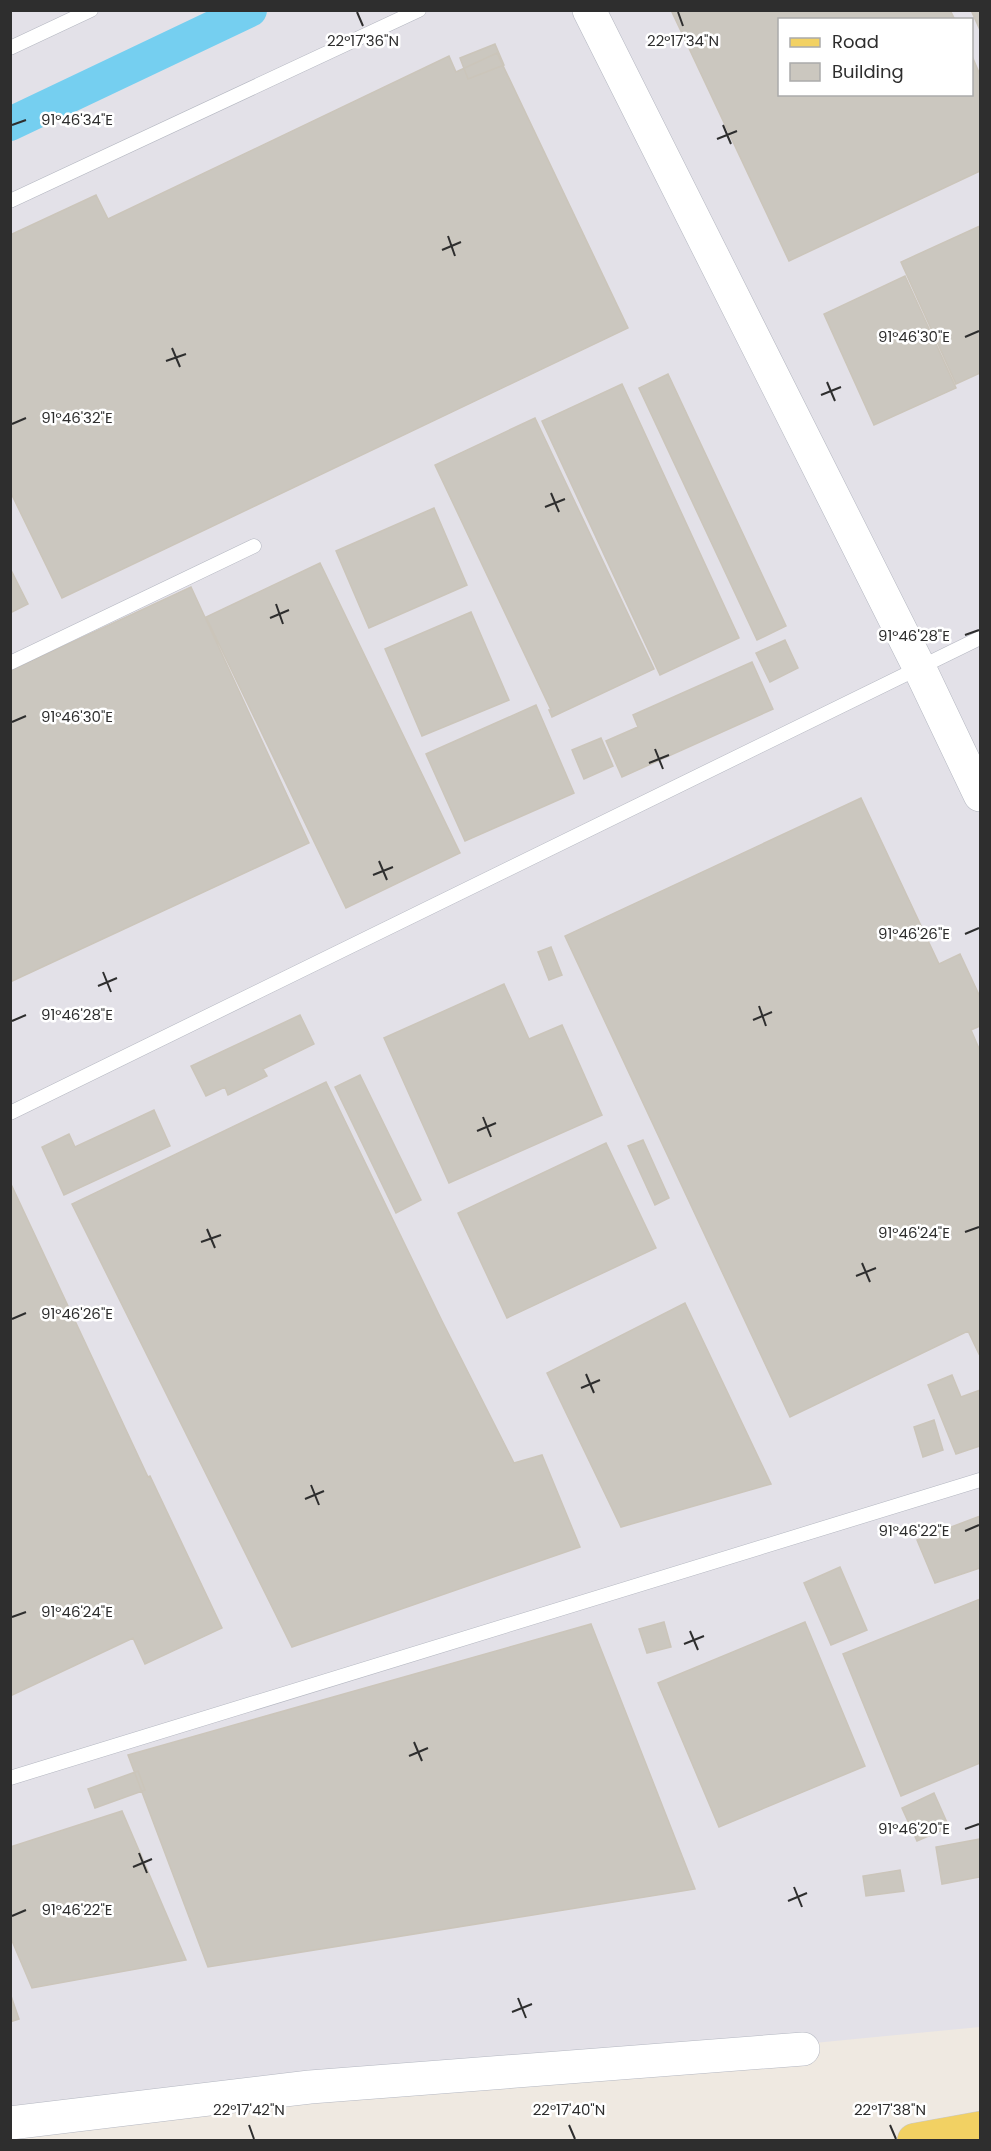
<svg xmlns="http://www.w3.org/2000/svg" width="991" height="2151" viewBox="0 0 991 2151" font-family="Poppins,sans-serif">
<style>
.industrial{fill:#e3e1e8;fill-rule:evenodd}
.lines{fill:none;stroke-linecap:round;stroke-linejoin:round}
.canal{stroke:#75cff0;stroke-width:34}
.building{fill:#cbc7bf;stroke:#cbc5ba;stroke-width:1.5}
.service-casing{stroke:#b4b7c1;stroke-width:15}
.tertiary-casing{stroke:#b4b7c1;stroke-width:34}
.primary-casing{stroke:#c9c9c9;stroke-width:34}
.service{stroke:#fff;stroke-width:14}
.tertiary{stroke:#fff;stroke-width:33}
.primary{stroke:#f2d163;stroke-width:33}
.ticks{fill:none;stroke:#2e2e2e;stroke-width:2}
.ticks-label{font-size:15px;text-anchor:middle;fill:#2e2e2e;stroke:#fff;stroke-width:5;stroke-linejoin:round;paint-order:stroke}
</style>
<rect width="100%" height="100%" fill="#efe9e1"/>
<path class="industrial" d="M11,11h969v2016l-969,93zM780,20h192v74h-192z"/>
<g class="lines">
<path class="canal" d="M10,124l240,-114"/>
</g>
<path class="building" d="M671,10h279l5,10h-175v74h192v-38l8,19v96l-191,90z
M971,10h9v20z
M495,44l9,21 -36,14 -8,-21z
M497,53l131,275 -566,270 -52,-107v-256l86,-40 12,24 341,-163 7,16z
M980,226v147l-24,11 -55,-122z
M905,276l51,112 -82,37 -50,-111z
M668,374l118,252 -29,14 -118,-252z
M622,384l117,254 -79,37 -118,-254z
M535,418l119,251 -102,48 -3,-7h2l-116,-245z
M434,508l33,77 -98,43 -33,-77z
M320,563l140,290 -114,55 -140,-291z
M10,568l18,36 -18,9z
M191,587l118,256 -299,139v-311z
M471,612l38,88 -87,36 -37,-87z
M785,640l13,28 -28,14 -14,-29z
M752,662l21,47 -151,68 -16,-36 32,-14 -5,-12z
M536,705l38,88 -109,48 -39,-87z
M601,738l12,28 -29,13 -12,-29z
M861,798l78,166 21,-10 20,43v29l-9,4 9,21v302l-1,1 -11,-23 -178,86 -225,-481z
M551,947l11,28 -13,5 -11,-28z
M504,984l25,55 33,-14 40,90 -153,68 -65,-145z
M300,1015l14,29 -51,25 4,7 -39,19 -3,-8 -19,9 -15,-30z
M360,1075l61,125 -25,13 -61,-126z
M326,1082l116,239 72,142 28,-8 38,92 -288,100 -220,-443z
M154,1110l16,36 -106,49 -22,-48 27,-13 6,13z
M643,1140l26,58 -14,7 -27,-59z
M606,1143l50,105 -149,70 -49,-105z
M10,1182l138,295 2,-1 72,152 -77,36 -12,-26 -123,58z
M685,1303l86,181 -150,43 -74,-154z
M952,1375l9,22 19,-7v56l-24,8 -28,-69z
M934,1420l9,30 -20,7 -9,-30z
M980,1516v52l-45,15 -18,-43z
M840,1567l27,63 -36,15 -27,-62z
M980,1599v164l-79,33 -58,-142z
M664,1622l7,25 -24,6 -8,-24z
M805,1622l60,144 -146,61 -61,-144z
M591,1624l104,265 -487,78 -80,-212z
M138,1771l7,19 -50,18 -7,-19z
M934,1793l15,34 -32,14 -15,-33z
M122,1811l64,149 -154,28 -22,-52v-89z
M980,1839v38l-38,7 -6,-37z
M900,1870l4,21 -38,5 -3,-20z
M10,1993l9,26 -9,3z"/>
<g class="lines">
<g class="service-casing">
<path id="service" d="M10,48l81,-38
M10,201l409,-191
M10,663l244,-117
M10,1113l970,-475
M10,1778l970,-298"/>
</g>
<g class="tertiary-casing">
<path id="tertiary" d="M589,10l330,657 61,128
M10,2123l300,-36 493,-38"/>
</g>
<g class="primary-casing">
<path id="primary" d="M914,2140l66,-12"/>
</g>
<use href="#service" class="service"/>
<use href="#tertiary" class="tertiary"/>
<use href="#primary" class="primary"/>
</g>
<path class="ticks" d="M357,12l6,14M678,12l5,14M12,125l14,-5M723,125l8,19M717,139l20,-8M448,236l7,20M442,250l19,-8M965,337l14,-6M172,348l8,19M166,361l20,-7M827,382l8,19M821,395l20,-8M12,424l14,-6M551,493l8,19M545,507l20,-8M276,604l7,20M270,618l19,-8M965,635l14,-5M12,722l14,-6M655,749l8,20M649,763l20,-8M379,861l8,19M373,875l20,-8M965,934l14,-6M103,972l8,20M98,986l19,-8M759,1006l7,20M753,1020l19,-8M12,1021l14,-6M483,1117l8,20M477,1131l19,-8M207,1229l8,19M965,1232l14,-5M201,1242l20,-7M862,1263l8,19M856,1276l20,-8M12,1319l14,-6M586,1374l8,19M581,1388l19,-8M311,1485l8,20M305,1499l19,-8M965,1531l14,-6M12,1617l14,-5M690,1631l8,19M684,1644l20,-8M414,1742l8,19M409,1756l19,-8M965,1829l14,-5M139,1853l8,20M133,1867l19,-8M794,1887l8,20M788,1901l19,-8M12,1916l14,-6M518,1998l8,20M512,2012l20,-8M249,2125l5,14M569,2125l6,14M890,2125l6,14"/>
<g class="ticks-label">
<text x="363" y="46">22°17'36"N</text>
<text x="683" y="46">22°17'34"N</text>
<text x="77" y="125">91°46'34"E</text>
<text x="914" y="342">91°46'30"E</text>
<text x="77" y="423">91°46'32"E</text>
<text x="914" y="641">91°46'28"E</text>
<text x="77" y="722">91°46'30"E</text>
<text x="914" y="939">91°46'26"E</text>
<text x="77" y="1020">91°46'28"E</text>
<text x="914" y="1238">91°46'24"E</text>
<text x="77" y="1319">91°46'26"E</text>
<text x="914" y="1536">91°46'22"E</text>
<text x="77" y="1617">91°46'24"E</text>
<text x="914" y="1834">91°46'20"E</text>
<text x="77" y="1915">91°46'22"E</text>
<text x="249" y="2115">22°17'42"N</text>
<text x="569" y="2115">22°17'40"N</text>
<text x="890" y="2115">22°17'38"N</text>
</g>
<rect width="991" height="2151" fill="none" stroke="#2e2e2e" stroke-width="24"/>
<rect x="778" y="18" width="195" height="78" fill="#ffffff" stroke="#ababab" stroke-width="1.5"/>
<rect x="790" y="38" width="30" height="9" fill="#f2d163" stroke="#ababab" stroke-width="1.5"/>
<text x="832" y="48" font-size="18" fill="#2e2e2e">Road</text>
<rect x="790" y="63" width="30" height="18" fill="#cbc7bf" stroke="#ababab" stroke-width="1.5"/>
<text x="832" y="78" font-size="18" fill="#2e2e2e">Building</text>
</svg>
